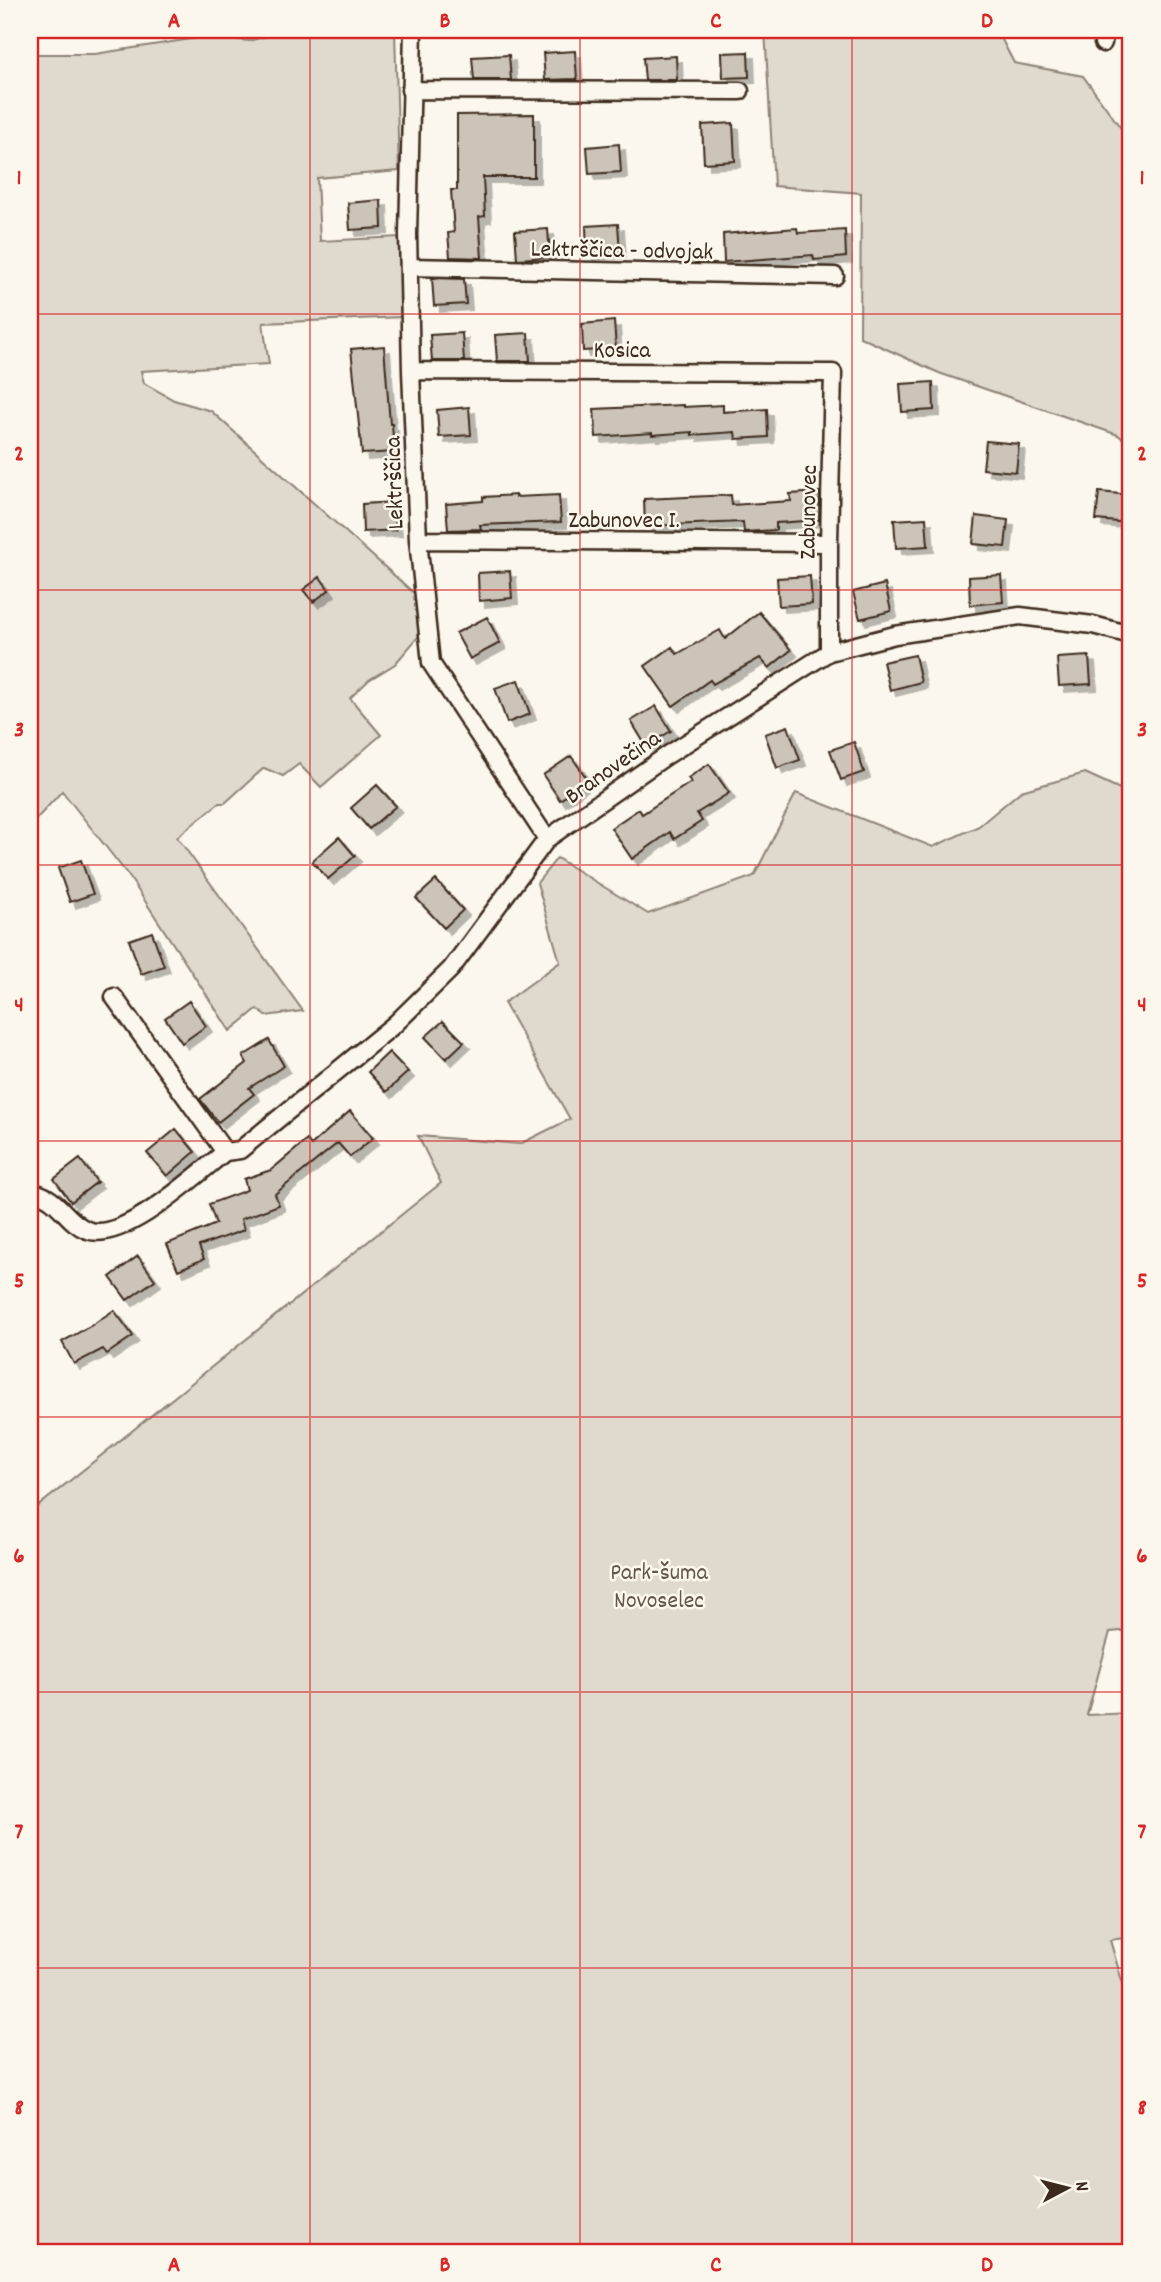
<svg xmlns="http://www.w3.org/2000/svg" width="1161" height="2282" viewBox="0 0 1161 2282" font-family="Dekko,sans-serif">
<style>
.green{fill:#dfd9ce;stroke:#8d8276;stroke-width:2}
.building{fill:#ccc4b9;stroke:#3b2a1e;stroke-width:2;filter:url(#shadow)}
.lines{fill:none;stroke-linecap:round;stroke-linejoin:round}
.street-casing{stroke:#3b2a1e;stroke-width:21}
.street{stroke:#fbf7ec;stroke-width:16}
.grid{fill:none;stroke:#d62828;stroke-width:2;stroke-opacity:0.55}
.labels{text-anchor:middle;stroke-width:5;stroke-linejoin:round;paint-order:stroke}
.street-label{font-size:24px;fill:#3b2a1e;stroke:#fbf7ec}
.park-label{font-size:24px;fill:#64564a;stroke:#fbf7ec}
.neatline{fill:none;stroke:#d62828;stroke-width:2.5}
.grid-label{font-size:23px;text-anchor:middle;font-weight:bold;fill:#d62828}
</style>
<defs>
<filter id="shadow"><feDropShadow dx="6" dy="6" stdDeviation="0" flood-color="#0004"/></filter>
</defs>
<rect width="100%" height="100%" fill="#fbf7ec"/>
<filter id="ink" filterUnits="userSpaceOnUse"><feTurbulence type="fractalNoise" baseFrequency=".0143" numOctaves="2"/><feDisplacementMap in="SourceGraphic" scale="14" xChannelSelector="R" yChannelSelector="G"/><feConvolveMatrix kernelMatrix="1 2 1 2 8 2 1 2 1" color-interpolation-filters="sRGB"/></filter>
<g filter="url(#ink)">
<path class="green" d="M288,30h107l4,141 -82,7 3,63 80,-4 3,80 -140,6 6,41 -128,7 3,12 30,17 37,11 205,184 3,41 -24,28 -26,16 -19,18 31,37 -60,52 -22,-23 -16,12 -19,-8 -39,35h-6l-42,34 126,174 -37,5 -9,-7 -27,22 -102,-156 -66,-84 -32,35v-772h65l115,-18 39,5z
M765,30h232l17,33 69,13 48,66v303l-13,-10 -179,-62 -79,-36 1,-144 -87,-7z
M1085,773l46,21v836l-21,2 -23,83 44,-2v224l-21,3 17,58 4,-1v255h-1101v-744l7,-1 404,-324 -23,-47 102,8 50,-25 -66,-116 56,-41 -23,-79 20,-25 91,56 106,-38 42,-83 137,54 46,-21 42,-35z"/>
<path class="building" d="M575,51l2,28 -32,1 -2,-27z
M748,52l1,25 -26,1 -1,-25z
M509,55l2,25h-37l-2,-23z
M676,56l1,24h-32l-2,-22z
M534,114v63h-51l2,39 -6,1 3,41 -32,-1 -2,-24 6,-1 -3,-42h6v-75z
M733,123l2,38 -31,2 -2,-38z
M619,144l2,28 -32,2 -2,-27z
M381,200l1,28 -32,2 -2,-27z
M618,224l2,28 -33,2 -1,-28z
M797,228l1,5 47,-3 1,27 -32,3 -1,-5 -89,7 -1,-28z
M548,229l2,28 -33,2 -2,-28z
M432,278l32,1 2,25 -32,2z
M614,321l2,28 -33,2 -1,-27z
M462,333l2,28h-32l-2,-26z
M528,333l2,28h-33l-2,-26z
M384,346l6,78h2l2,28 -32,2 -11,-105z
M933,382l1,28 -32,2 -2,-28z
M683,405v2l40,-2v7l44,-3 1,28 -32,2 -1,-7 -43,3v-3l-40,3v-2l-56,4 -2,-28z
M469,407l2,28 -32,2 -2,-27z
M986,441l33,3 -3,28 -33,-3z
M820,492l-1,28 -43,3v7l-32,2 -1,-10 -98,4 -1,-27 87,-4 1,10 59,-4 -1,-7z
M1099,492l32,3 -2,28 -33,-3z
M516,495v2l43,-2 2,27 -81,3 1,4 -33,1 -2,-26 37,-3v-4z
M394,502l2,28 -33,2 -1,-28z
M976,516l32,4 -3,27 -32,-3z
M926,518l2,28 -32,2 -2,-28z
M510,571l2,27 -33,3 -1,-28z
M1001,575l2,27 -33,3 -1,-28z
M810,576l2,28 -33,2 -2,-28z
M320,577l9,13 -16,12 -10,-12z
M885,584l6,27 -31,8 -7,-27z
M759,612l32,38 -22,18 -9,-10 -47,26 -3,-4 -37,26 -28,-40 27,-19 5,7 43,-24 5,9z
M487,617l13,26 -30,16 -14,-26z
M915,655l6,27 -31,8 -7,-28z
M1089,656l2,28 -32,2 -2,-28z
M518,680l12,34 -23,9 -12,-35z
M656,706l15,25 -25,15 -15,-25z
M788,726l12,34 -23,8 -12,-34z
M854,742l10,30 -23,8 -11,-30z
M571,756l17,24 -28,20 -17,-25z
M709,764l20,29 -32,20 5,8 -28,18 -4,-7 -38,27 -21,-31 28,-19 3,5 49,-32 -3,-4z
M377,785l19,21 -27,23 -18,-21z
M339,837l16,19 -27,23 -16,-18z
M81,860l12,34 -23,8 -12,-34z
M436,880l27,30 -19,18 -28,-30z
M152,932l12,34 -23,8 -12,-34z
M189,1001l17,25 -24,17 -17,-25z
M443,1021l21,21 -18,17 -21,-22z
M269,1040l15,26 -35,22 5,6 -36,28 -18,-23 47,-36 -4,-7z
M389,1052l19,20 -22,20 -18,-20z
M350,1111l23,27 -23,19 -12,-14 -63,51 4,11 -38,14 3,11 -45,16 5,13 -26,11 -11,-26 49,-20 -7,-20 38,-14 -3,-11 27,-9 36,-30 4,5z
M176,1129l19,23 -28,24 -20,-23z
M80,1159l17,23 -26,20 -17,-23z
M138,1256l17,24 -28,20 -17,-23z
M114,1310l19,26 -26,18 -4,-5 -29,15 -12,-22 30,-17z"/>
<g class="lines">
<g class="street-casing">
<path id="street" d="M413,30l-5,204 3,137 7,169 13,123 116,176
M1103,43l2,-13
M410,90l330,1
M409,267l426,9
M411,371l422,2 -4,170v109
M418,540l411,3
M114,997l111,155
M30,1192c29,3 34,29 57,38 36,14 110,-56 138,-78l15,-2 155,-126 56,-55 96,-130 119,-83 163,-104 66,-17 125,-19 73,9 38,10"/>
</g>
<use href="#street" class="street"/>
</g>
</g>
<path class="grid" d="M310,30v2222M580,30v2222M852,30v2222M30,314h1101M30,590h1101M30,865h1101M30,1141h1101M30,1417h1101M30,1692h1101M30,1968h1101"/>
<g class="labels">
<g class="street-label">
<text transform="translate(622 249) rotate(1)" y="8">Lektrščica - odvojak</text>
<text x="622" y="357">Kosica</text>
<text transform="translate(393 483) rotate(-92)" y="8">Lektrščica</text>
<text transform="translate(807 512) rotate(-89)" y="8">Zabunovec</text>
<text x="624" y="527">Zabunovec I.</text>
<text transform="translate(612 766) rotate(-35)" y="8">Branovečina</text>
</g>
<g class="park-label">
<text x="659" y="1579">Park-šuma<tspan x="659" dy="28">Novoselec</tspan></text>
</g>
</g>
<rect width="1161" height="2282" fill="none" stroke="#fbf7ec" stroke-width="77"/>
<g transform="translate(1067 2188) rotate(83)" stroke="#fbf7ec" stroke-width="5" paint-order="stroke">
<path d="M0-5L12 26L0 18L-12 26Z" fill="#3b2a1e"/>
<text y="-10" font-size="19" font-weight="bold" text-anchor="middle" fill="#3b2a1e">N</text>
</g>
<rect x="38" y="38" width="1084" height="2206" class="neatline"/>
<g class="grid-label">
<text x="174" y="27">A</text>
<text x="445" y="27">B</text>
<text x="716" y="27">C</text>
<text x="987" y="27">D</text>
<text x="19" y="184">1</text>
<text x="1142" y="184">1</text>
<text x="19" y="460">2</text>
<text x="1142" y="460">2</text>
<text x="19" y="736">3</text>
<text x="1142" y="736">3</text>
<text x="19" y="1011">4</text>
<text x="1142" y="1011">4</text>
<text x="19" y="1287">5</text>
<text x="1142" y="1287">5</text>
<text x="19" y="1562">6</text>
<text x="1142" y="1562">6</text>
<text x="19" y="1838">7</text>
<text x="1142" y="1838">7</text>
<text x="19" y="2114">8</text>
<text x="1142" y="2114">8</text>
<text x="174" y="2271">A</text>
<text x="445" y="2271">B</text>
<text x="716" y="2271">C</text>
<text x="987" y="2271">D</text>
</g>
</svg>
